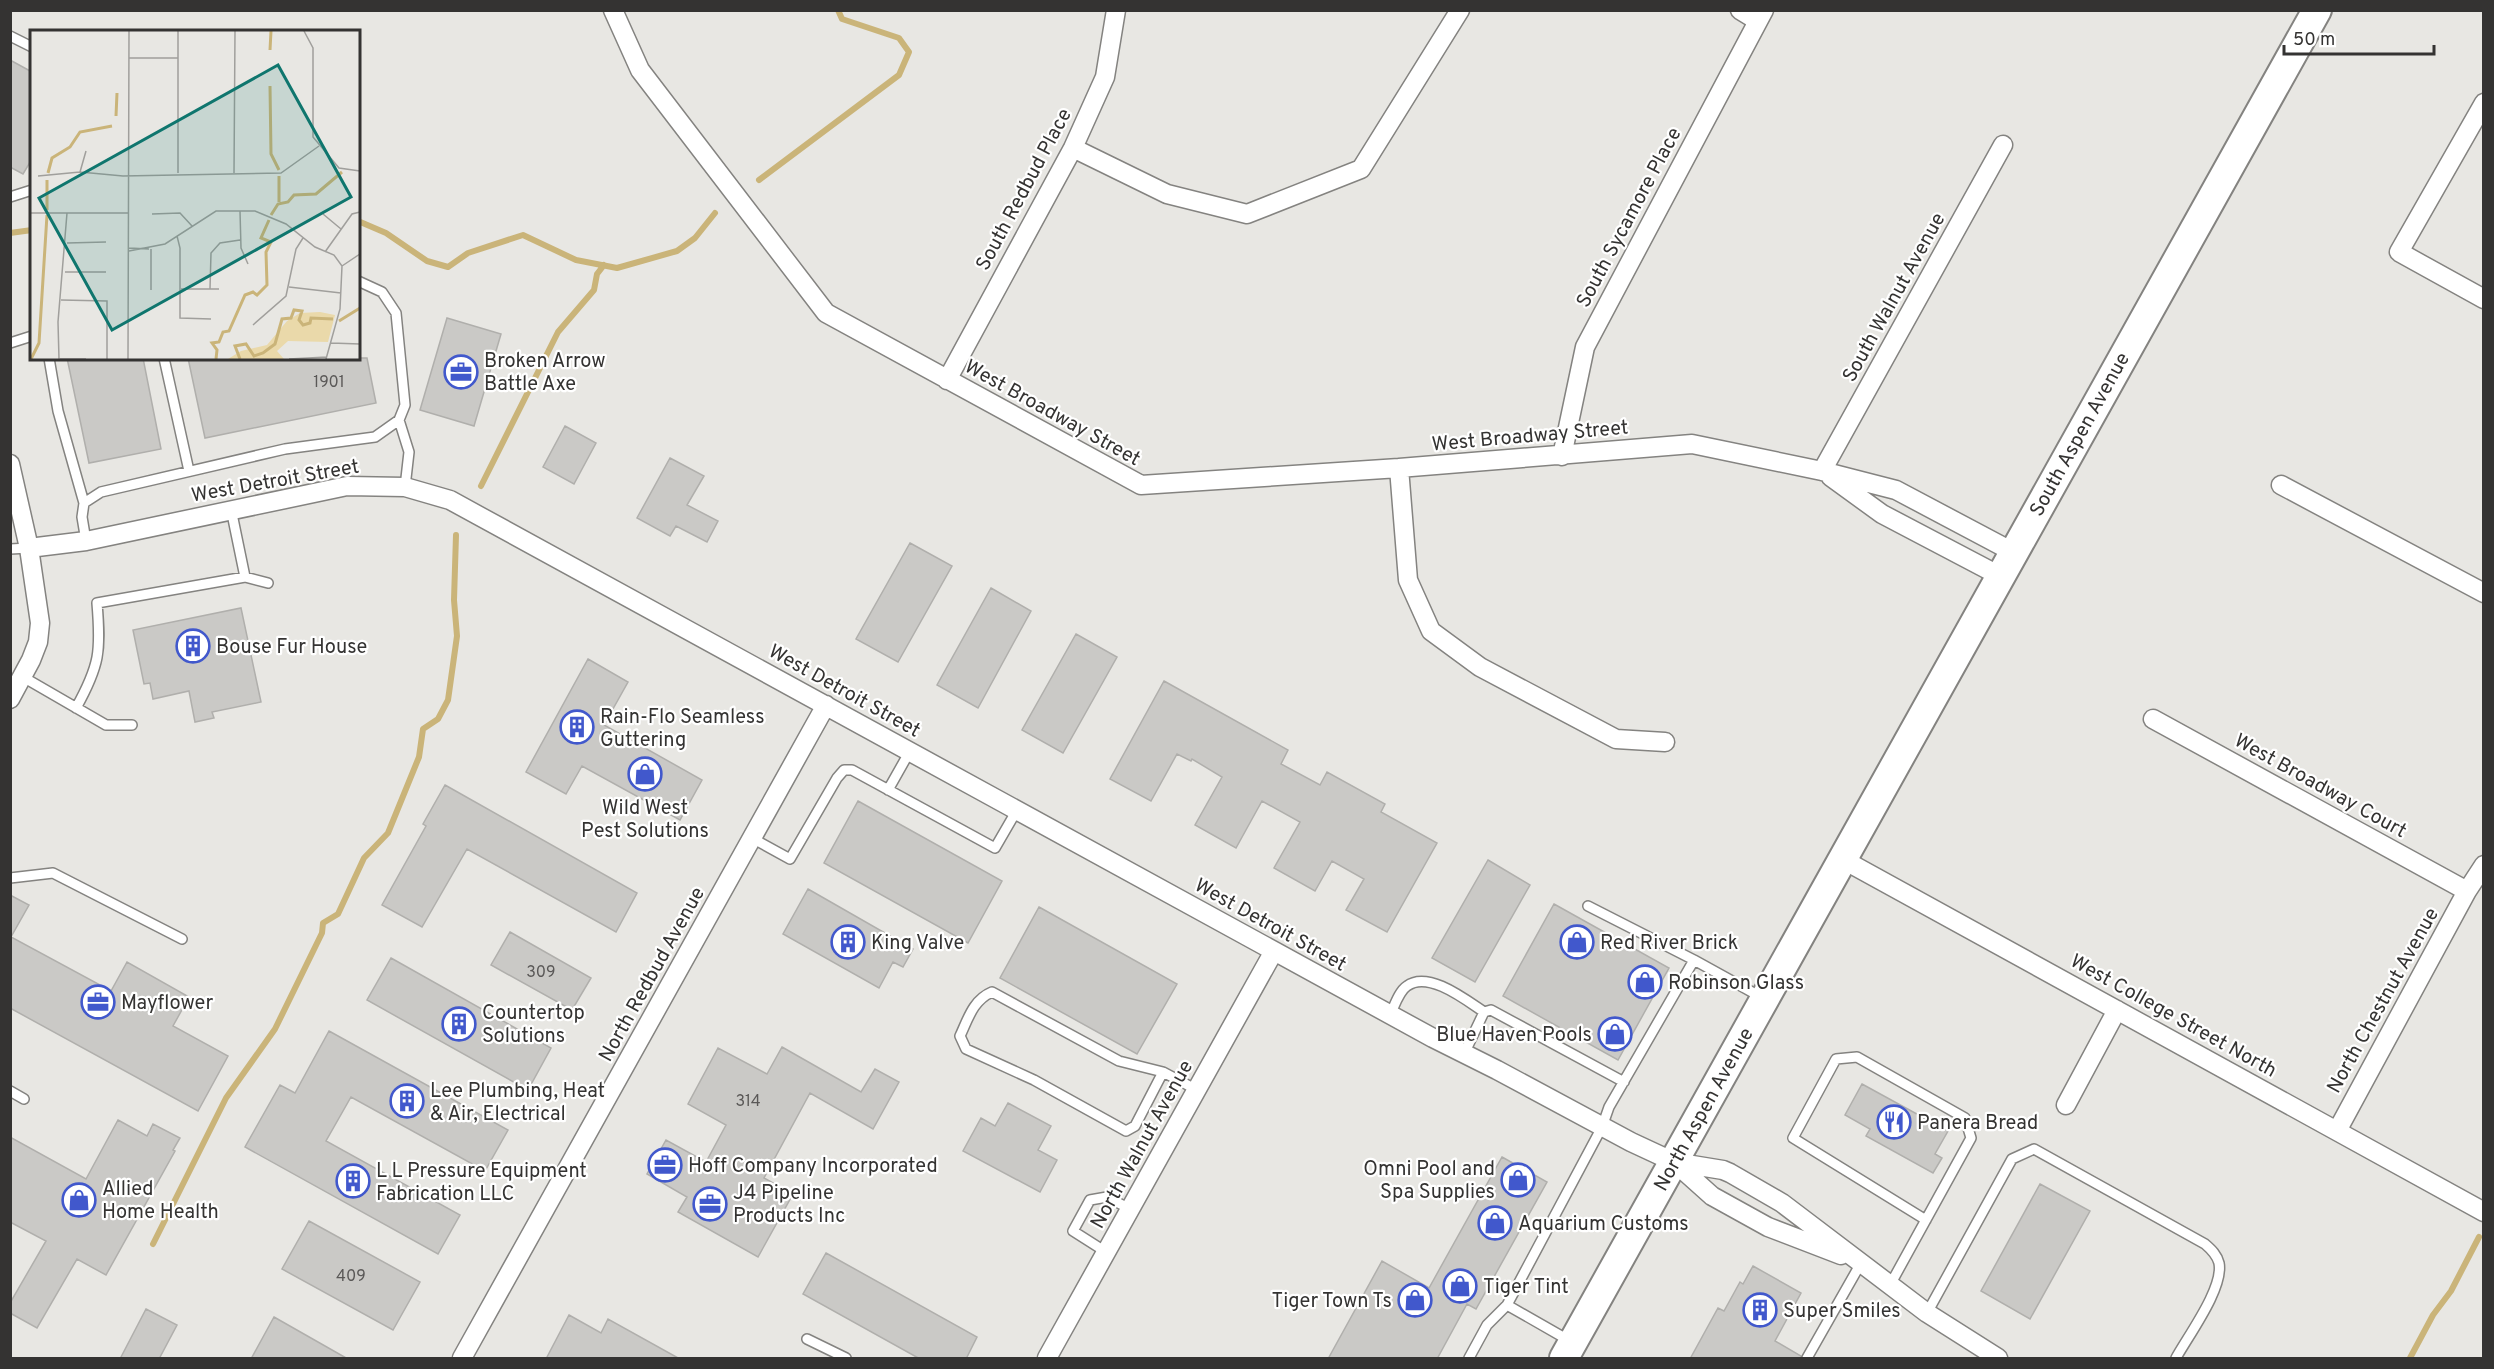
<svg xmlns="http://www.w3.org/2000/svg" width="2494" height="1369" viewBox="0 0 2494 1369" font-family="Overpass,sans-serif">
<style>
.lines{fill:none;stroke-linecap:round;stroke-linejoin:round}
.stream{stroke:#cab479;stroke-width:6}
.building{fill:#cac9c6;stroke:#b0afac;stroke-width:1.5}
.service-casing{stroke:#848380;stroke-width:12}
.minor-casing{stroke:#848380;stroke-width:21}
.primary-casing{stroke:#848380;stroke-width:32}
.service{stroke:#fff;stroke-width:9}
.minor{stroke:#fff;stroke-width:18}
.primary{stroke:#fff;stroke-width:28}
.labels{text-anchor:middle;stroke-width:4.5;stroke-linejoin:round;paint-order:stroke}
.number-label{font-size:16px;fill:#5a5857}
.street-label{font-size:20px;fill:#343332;stroke:#fff}
.poi-label{font-size:20px;fill:#343332;stroke:#fff;text-anchor:start}
.inset-river{fill:none;stroke:#cab479;stroke-width:3}
.inset-road{fill:none;stroke:#a09f9c;stroke-width:1.5}
.view{fill:#0f766e;fill-opacity:0.15;stroke:#0f766e;stroke-width:3}
.inset-edge{fill:none;stroke:#343332;stroke-width:3}
</style>
<rect width="100%" height="100%" fill="#e8e7e3"/>
<g class="lines">
<path class="stream" d="M759,180l140,-105 10,-23 -10,-14 -57,-19 -4,-9
M358,221l28,12 41,28 21,6 20,-14 55,-18 53,25 41,8 60,-17 18,-13 20,-25
M10,233l22,-3
M481,486l77,-154 36,-42 3,-16 7,-9
M153,1244l73,-146 49,-69 47,-96 1,-10 15,-9 26,-56 24,-25 31,-76 4,-28 15,-10 10,-19 9,-64 -3,-36 2,-65
M2410,1358l23,-43 18,-24 28,-54"/>
</g>
<path class="building" d="M10,60l22,12v87l-9,15 -13,-7z
M447,318l54,16 -27,92 -54,-16z
M67,358h76l18,91 -72,14z
M188,358h179l9,45 -171,35z
M565,426l31,17 -22,41 -31,-17z
M670,458l34,18 -17,29 31,16 -11,21 -31,-16 -6,10 -33,-18z
M910,543l42,23 -54,96 -42,-23z
M991,588l40,23 -53,97 -41,-23z
M241,608l20,94 -49,10 2,6 -19,4 -6,-31 -36,8 -3,-16 -6,1 -11,-54z
M1076,634l41,23 -54,96 -41,-23z
M588,659l40,23 -24,43 98,55 -22,40 -98,-54 -16,28 -40,-22z
M1164,681l124,69 -7,14 39,21 7,-13 58,32 -4,8 56,31 -50,89 -41,-22 18,-31 -32,-18 -17,30 -41,-23 26,-46 -38,-21 -26,47 -41,-23 27,-48 -30,-18 -1,2 -14,-7 -26,47 -41,-22z
M445,785l192,108 -21,39 -149,-83 -45,78 -40,-22 44,-79 -3,-2z
M858,801l144,80 -34,62 -144,-80z
M1488,860l42,25 -55,97 -43,-24z
M808,889l105,60 -10,18 -10,-5 -14,26 -96,-54z
M10,895l19,10 -18,32 100,54 16,-29 62,35 -16,29 55,30 -30,55 -188,-103z
M1554,904l115,64 -51,92 -115,-64z
M1039,907l138,77 -40,70 -137,-76z
M510,932l81,46 -19,32 -81,-45z
M391,958l160,90 -23,42 -161,-90z
M329,1031l179,99 -23,41 -134,-74 -25,44 134,74 -22,39 -193,-107 35,-62 15,8z
M782,1047l79,45 14,-23 24,13 -26,47 -63,-36 -46,85 29,16 -35,63 -80,-45 9,-15 -40,-23 19,-34 40,22 20,-37 -38,-21 30,-56 49,26z
M1862,1084l86,47 -13,23 7,4 -9,15 -67,-37 4,-7 -25,-14z
M1008,1103l43,23 -13,24 19,10 -17,32 -77,-41 18,-33 14,8z
M118,1120l29,16 6,-12 27,14 -7,12 2,1 -69,124 -29,-16 -40,69 -27,-15v-10l36,-62 -36,-19v-85l76,42z
M1502,1157l45,25 -71,127 -9,-5 -30,55h-109l54,-98 47,27z
M2040,1184l50,27 -60,108 -49,-28z
M309,1221l111,61 -27,48 -111,-61z
M826,1253l151,84 -11,22h-46l-117,-65z
M1753,1266l48,27 -26,48 26,15 -1,3h-110l28,-51 6,3 16,-29 3,2z
M146,1309l31,16 -18,34h-39z
M569,1315l32,18 7,-14 72,40h-134z
M274,1317l74,42h-97z"/>
<g class="lines">
<g class="service-casing">
<path id="service" d="M10,36l22,11
M10,197l22,-7
M10,343l22,-7
M49,358l9,53 26,92
M164,358l25,113
M399,420l10,32 -4,35
M231,509l14,68
M86,541l-4,-24 2,-14 17,-11 184,-43 90,-12 24,-17 6,-15 -9,-92 -14,-21 -24,-11
M10,549l19,-1
M23,677l83,48h26
M76,708c24,-43 25,-57 21,-105l148,-26 23,6
M888,790l22,-39
M752,838l38,21 47,-81 7,-8h8l143,78 22,-38
M10,878l43,-5 129,66
M1588,906l106,54 67,37
M1390,1015c4,-8 9,-24 17,-29 21,-16 59,14 77,26
M1464,1054l20,-42 7,-2 133,72
M1163,1072l-28,54 -9,5 -92,-51 -68,-31 -6,-13c8,-17 13,-36 32,-44l127,69 44,11 34,18
M10,1091l14,8
M1106,1252l-33,-21 17,-31 17,-3 23,12
M1890,1285l81,-147 -6,-20 -108,-61 -21,2 -43,79 133,82
M1507,1305l63,36
M1927,1313l85,-154 22,-10 171,95c7,6 12,11 14,19 5,25 -31,73 -43,95
M807,1339l39,19
M1469,1358l18,-33 20,-20 95,-178 7,-20 85,-147
M1807,1358l54,-95"/>
</g>
<g class="minor-casing">
<path id="minor" d="M613,10l27,60 186,243 315,172 258,-17 293,-24 130,27 74,19 117,62
M1740,10l18,11
M2484,103l-85,149 85,47
M1073,148l94,46 80,20 114,-45 99,-159
M947,380l126,-232 32,-71 11,-67
M1562,456l23,-109 179,-337
M10,464l19,84 11,75 -2,19 -7,18 -21,39
M1399,468l9,112 23,51 49,36 136,72 49,3
M1822,471l181,-326
M1831,477l51,37 118,62
M2281,485l203,108
M29,548l57,-7 261,-55 58,1 45,13 983,538 64,32 134,72 43,20 49,8 7,3 52,30 145,110 71,45
M2153,719l314,172
M1842,859l642,353
M2066,1105l51,-95
M2337,1131l130,-240 17,-26
M1674,1162l38,34 56,31 73,28
M462,1358l364,-653
M1047,1358l227,-407"/>
</g>
<g class="primary-casing">
<path id="primary" d="M1564,1358l753,-1348"/>
</g>
<use href="#service" class="service"/>
<use href="#minor" class="minor"/>
<use href="#primary" class="primary"/>
</g>
<defs>
<g id="office-ring" transform="scale(1.725)"><circle r="9.5" fill="#fff" stroke="#4158cc" stroke-width="1.5"/><path d="M-6-3h4V-5.5h4V-3h4V5H-6ZM-1-4.5V-3h2v-1.5ZM-6 0V1H6V0Z" fill="#4158cc"/></g>
<g id="building-ring" transform="scale(1.725)"><circle r="9.5" fill="#fff" stroke="#4158cc" stroke-width="1.5"/><path d="M-4-6H4V6H1V3H-1V6H-4ZM-2.5-4.3h1.7v1.8h-1.7ZM.8-4.3h1.7v1.8H.8ZM-2.5-1h1.7V.8h-1.7ZM.8-1h1.7V.8H.8Z" fill="#4158cc"/></g>
<g id="shop-ring" transform="scale(1.725)"><circle r="9.5" fill="#fff" stroke="#4158cc" stroke-width="1.5"/><path d="M-5-2.5h2.3a2.7 3.5 0 0 1 5.4 0H5L5.5 6h-11ZM-1.5-2.5h3a1.5 2.3 0 0 0-3 0Z" fill="#4158cc"/></g>
<g id="restaurant-ring" transform="scale(1.725)"><circle r="9.5" fill="#fff" stroke="#4158cc" stroke-width="1.5"/><path d="M-5-6h1v4h1v-4h1v4h1v-4h1v5L-1.5 .5V6h-2V.5L-5-1ZM5-6V6H3V1.5H1.5Q1.5-4 5-6Z" fill="#4158cc"/></g>
</defs>
<g fill-rule="evenodd">
<use href="#office-ring" x="461" y="372"/>
<use href="#building-ring" x="193" y="646"/>
<use href="#building-ring" x="577" y="727"/>
<use href="#shop-ring" x="645" y="774"/>
<use href="#building-ring" x="848" y="942"/>
<use href="#shop-ring" x="1577" y="942"/>
<use href="#shop-ring" x="1645" y="982"/>
<use href="#office-ring" x="98" y="1002"/>
<use href="#building-ring" x="459" y="1024"/>
<use href="#shop-ring" x="1615" y="1034"/>
<use href="#building-ring" x="407" y="1101"/>
<use href="#restaurant-ring" x="1894" y="1122"/>
<use href="#office-ring" x="665" y="1165"/>
<use href="#shop-ring" x="1518" y="1180"/>
<use href="#building-ring" x="353" y="1181"/>
<use href="#shop-ring" x="79" y="1200"/>
<use href="#office-ring" x="710" y="1204"/>
<use href="#shop-ring" x="1495" y="1223"/>
<use href="#shop-ring" x="1460" y="1286"/>
<use href="#shop-ring" x="1415" y="1300"/>
<use href="#building-ring" x="1760" y="1310"/>
</g>
<g class="labels">
<g class="number-label">
<text x="329" y="387">1901</text>
<text x="541" y="977">309</text>
<text x="748" y="1106">314</text>
<text x="351" y="1281">409</text>
</g>
<g class="street-label">
<text transform="translate(1023 189) rotate(-62)" y="7">South Redbud Place</text>
<text transform="translate(1628 217) rotate(-62)" y="7">South Sycamore Place</text>
<text transform="translate(1893 297) rotate(-61)" y="7">South Walnut Avenue</text>
<text transform="translate(1053 412) rotate(29)" y="7">West Broadway Street</text>
<text transform="translate(2079 434) rotate(-61)" y="7">South Aspen Avenue</text>
<text transform="translate(1530 435) rotate(-5)" y="7">West Broadway Street</text>
<text transform="translate(275 480) rotate(-10)" y="7">West Detroit Street</text>
<text transform="translate(845 690) rotate(29)" y="7">West Detroit Street</text>
<text transform="translate(2321 785) rotate(29)" y="7">West Broadway Court</text>
<text transform="translate(1271 924) rotate(29)" y="7">West Detroit Street</text>
<text transform="translate(651 974) rotate(-61)" y="7">North Redbud Avenue</text>
<text transform="translate(2382 1000) rotate(-61)" y="7">North Chestnut Avenue</text>
<text transform="translate(2174 1015) rotate(29)" y="7">West College Street North</text>
<text transform="translate(1703 1109) rotate(-61)" y="7">North Aspen Avenue</text>
<text transform="translate(1141 1144) rotate(-61)" y="7">North Walnut Avenue</text>
</g>
<g class="poi-label">
<text x="484" y="367">Broken Arrow<tspan x="484" dy="23">Battle Axe</tspan></text>
<text x="216" y="653">Bouse Fur House</text>
<text x="600" y="723">Rain-Flo Seamless<tspan x="600" dy="23">Guttering</tspan></text>
<text x="645" y="814" text-anchor="middle">Wild West<tspan x="645" dy="23">Pest Solutions</tspan></text>
<text x="871" y="949">King Valve</text>
<text x="1600" y="949">Red River Brick</text>
<text x="1668" y="989">Robinson Glass</text>
<text x="121" y="1009">Mayflower</text>
<text x="482" y="1019">Countertop<tspan x="482" dy="23">Solutions</tspan></text>
<text x="1592" y="1041" text-anchor="end">Blue Haven Pools</text>
<text x="430" y="1097">Lee Plumbing, Heat<tspan x="430" dy="23">&amp; Air, Electrical</tspan></text>
<text x="1917" y="1129">Panera Bread</text>
<text x="688" y="1172">Hoff Company Incorporated</text>
<text x="1495" y="1175" text-anchor="end">Omni Pool and<tspan x="1495" dy="23">Spa Supplies</tspan></text>
<text x="376" y="1177">L L Pressure Equipment<tspan x="376" dy="23">Fabrication LLC</tspan></text>
<text x="102" y="1195">Allied<tspan x="102" dy="23">Home Health</tspan></text>
<text x="733" y="1199">J4 Pipeline<tspan x="733" dy="23">Products Inc</tspan></text>
<text x="1518" y="1230">Aquarium Customs</text>
<text x="1483" y="1293">Tiger Tint</text>
<text x="1392" y="1307" text-anchor="end">Tiger Town Ts</text>
<text x="1783" y="1317">Super Smiles</text>
</g>
</g>
<g transform="translate(30 30)">
<rect width="330" height="330" fill="#e8e7e3"/>
<path d="M290,282l15,3 -7,27 -40,-1 -11,10 7,8h-56l13,-8 26,-6 20,-24 13,-8z" fill="#ead9aa"/>
<path class="inset-river" d="M240,20l1,-19M240,56l1,68 8,16M86,86l1,-23M18,143l4,-15 18,-11 10,-15 32,-6M249,172v-26M17,180v-30M241,185l7,-11 10,-2 6,-7 22,-1 26,-22M309,291l21,-13M1,329l8,-16 8,-128M186,329l1,-9 -5,-7 7,-1 4,-10 6,-1 16,-36 8,-3 4,3 10,-10 -1,-33 5,-10 -10,-4 8,-18M210,329l-5,-13 11,-2 8,12 9,-3 12,-9 7,-25 9,-1 3,-8 8,1 -3,9 4,5 7,-2 1,-5 22,1"/>
<path class="inset-road" d="M274,1l9,17v89l26,31 21,3M99,28h49M50,142l6,-21M148,143v-142M204,143l1,-142M8,146l42,-4 43,4 158,-3 38,-27M210,181l1,37 7,16M0,183h98M122,184l28,-1 12,13M293,184l18,15M147,206l3,12v70l31,1M37,213l39,-1M99,218l20,1M99,221l36,-7 51,-33h39l31,13 29,23 19,8 8,11 -2,43 -14,50M295,222l27,-38 8,-2M312,236l18,-12M35,242h41M259,257l52,6M151,259h38M180,259l1,-36 9,-10 20,-3M121,260v-41M31,270l46,1v58M223,295l33,-29 10,-47 7,-11M301,313l29,1M29,329l-1,-37 9,-109M30,329h26M98,329l1,-328M259,329l38,-2"/>
<path class="view" d="M248,35l73,132 -239,133 -73,-132z"/>
<rect width="330" height="330" class="inset-edge"/>
</g>
<rect width="2494" height="1369" fill="none" stroke="#343332" stroke-width="24"/>
<path d="M2284 45v9h150v-9" fill="none" stroke="#343332" stroke-width="3"/>
<text x="2293" y="45" font-size="18" fill="#343332" stroke="#ffffff" stroke-width="4.5" paint-order="stroke">50 m</text>
</svg>
